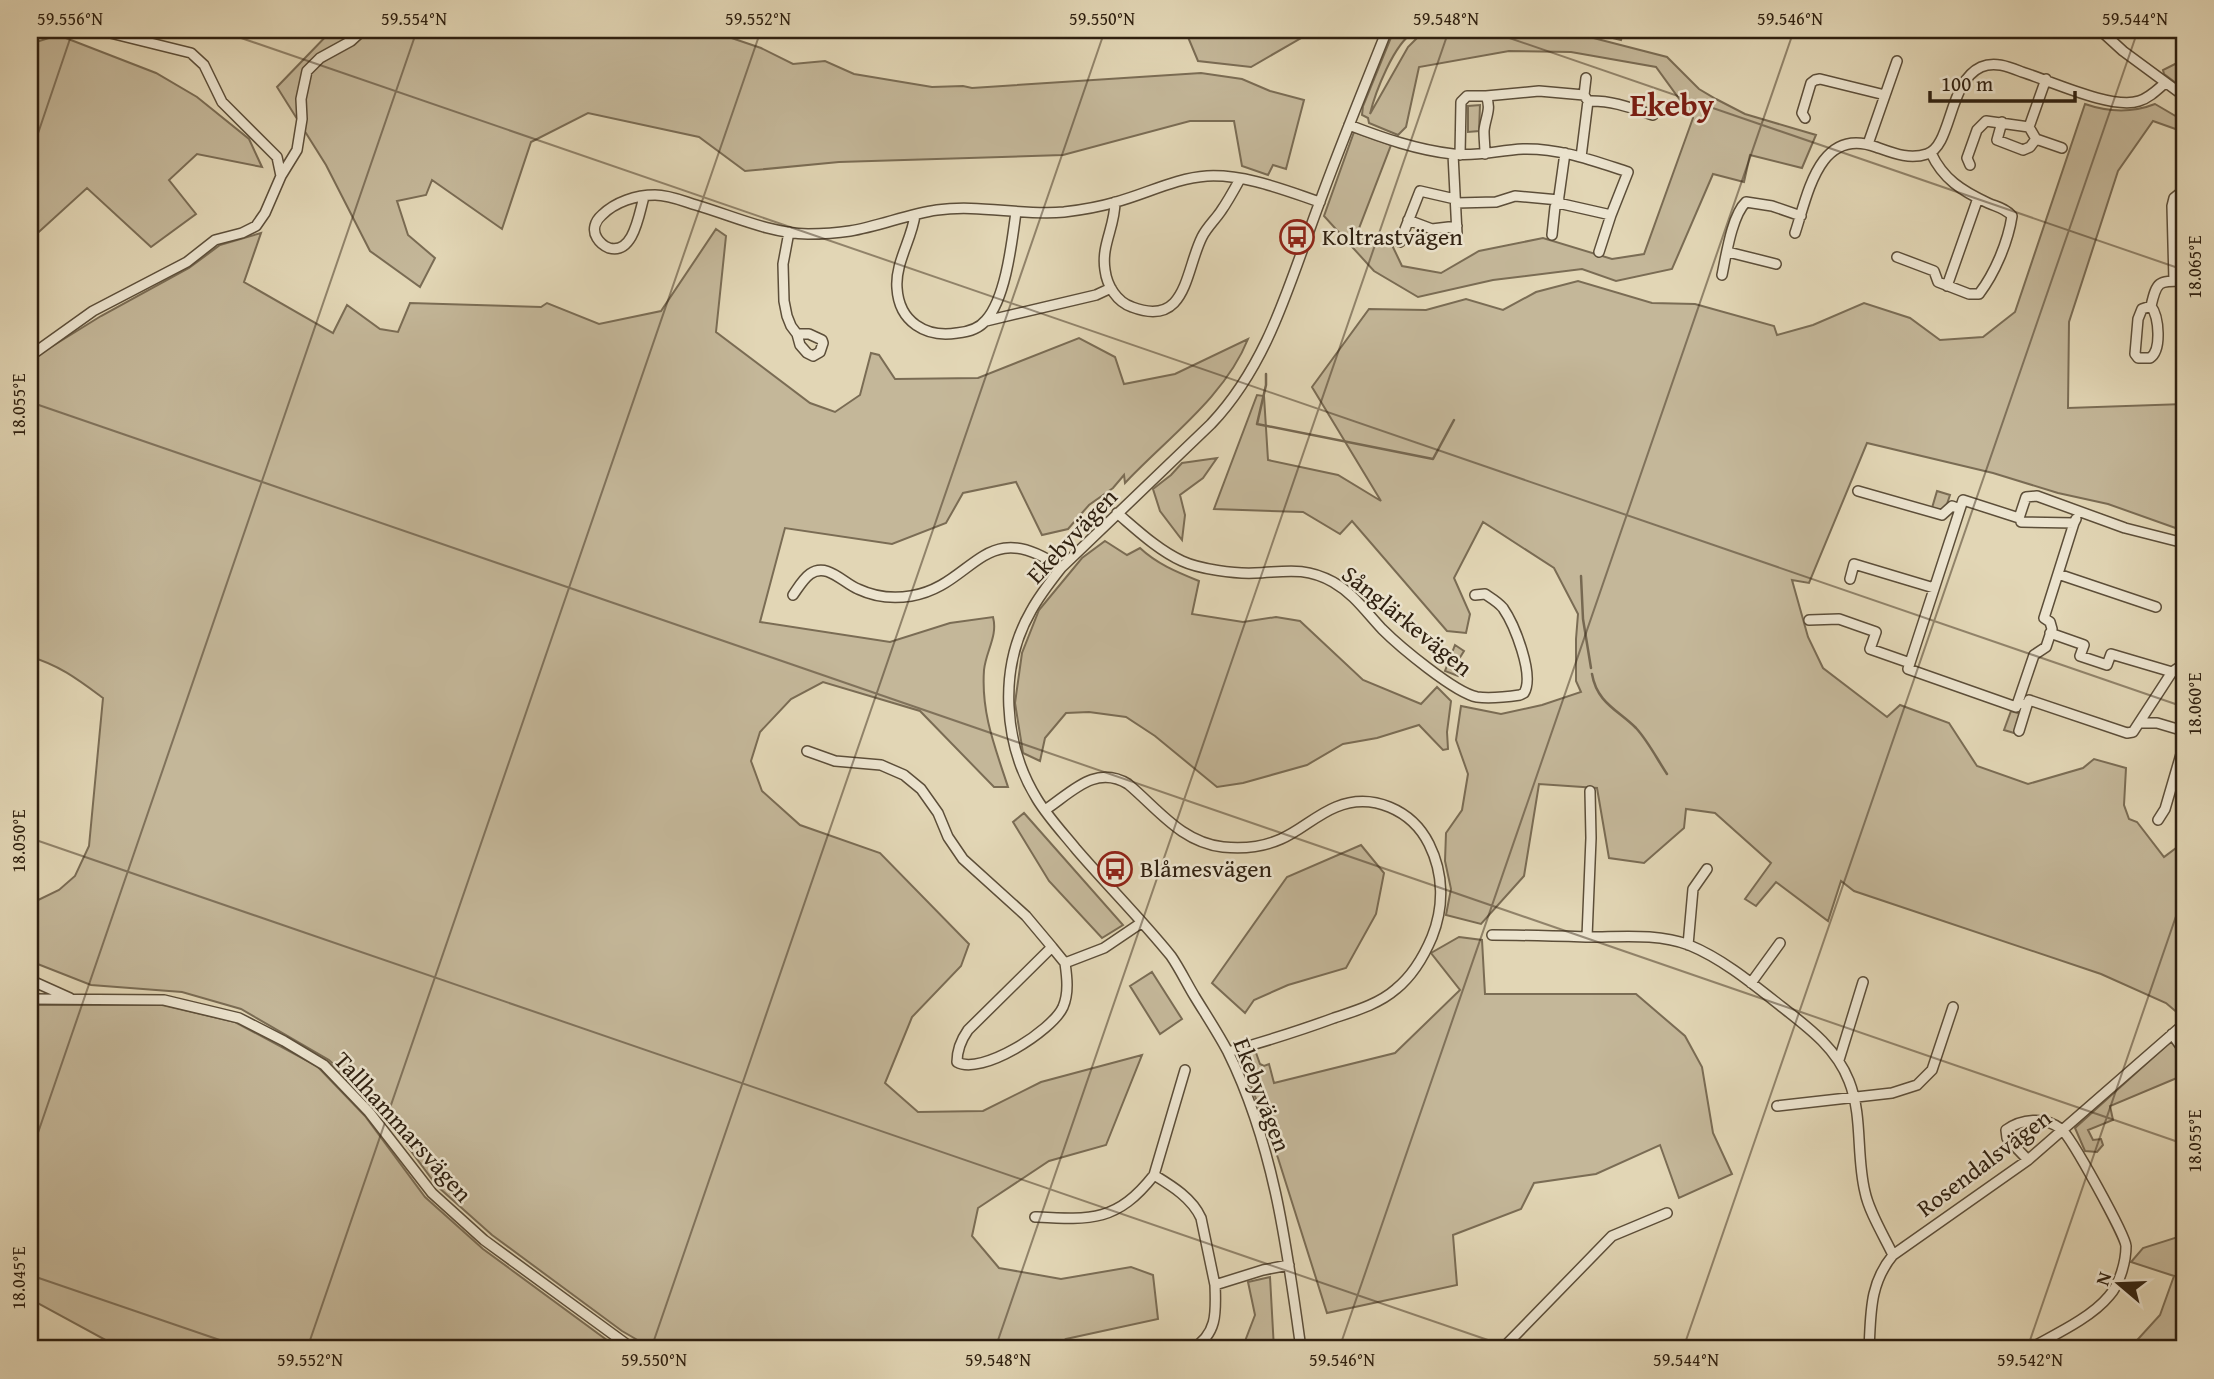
<svg xmlns="http://www.w3.org/2000/svg" width="2214" height="1379" viewBox="0 0 2214 1379" font-family="'Gentium Book Plus',serif">
<style>
.green{fill:#c4b799;stroke:#7a6c54;stroke-width:2}
.lines{fill:none;stroke-linecap:round;stroke-linejoin:round}
.stream{stroke:#766851;stroke-width:2.5}
.minor-casing{stroke:#5c4e39;stroke-width:12}
.minor{stroke:#ece4cf;stroke-width:9}
.ticks{fill:none;stroke:#2f2010;stroke-width:2;stroke-opacity:0.45}
.labels{text-anchor:middle;stroke-width:5;stroke-linejoin:round;paint-order:stroke}
.poi-label{font-size:24px;fill:#2f2010;stroke:#ece4cf;text-anchor:start}
.street-label{font-size:24px;fill:#2f2010;stroke:#ece4cf}
.district-label{font-size:32px;font-weight:bold;fill:#7a1f14;stroke:#ece4cf}
.neatline{fill:none;stroke:#2f2010;stroke-width:2.5}
.ticks-label{font-size:18px;text-anchor:middle;fill:#2f2010}
</style>
<rect width="100%" height="100%" fill="#e2d6b5"/>
<filter id="stains"><feTurbulence type="fractalNoise" baseFrequency=".00286" numOctaves="4"/><feColorMatrix values="0 0 0 0 .2 0 0 0 0 .09 0 0 0 0 .02 0 0 0 .5 -.17"/></filter>
<radialGradient id="worn" r=".72"><stop offset=".6" stop-color="#630" stop-opacity="0"/><stop offset="1" stop-color="#630" stop-opacity=".3"/></radialGradient>
<path class="green" d="M332,30h333l11,3 32,-3 53,18 32,16 32,-3 29,13 78,13 31,-1 9,2 229,-15 41,6 28,12 34,9 -18,69 -13,-4 -5,10 -26,-9 -8,-45h-44l-127,34 -224,7 -94,9 -46,-34 -111,-24 -57,29 -29,87 -70,-49 -6,15 -29,6 11,34 27,23 -15,29 -50,-36 -44,-86 -49,-78z
M1185,30h130l-64,37 -53,-6z
M1394,30h36c-5,0 -13,0 -16,2 -20,11 -39,61 -44,82l38,-67 9,-9 61,-6 100,2 89,23 32,32 17,10 29,15 71,21 -14,33 -52,-13 -6,27 -31,-8 -41,95 -56,12 -34,-12 -89,11 -75,17 -44,-26 -50,-55 30,-84 37,13 -33,86 34,14 10,21 39,7 38,-22 64,-13 69,21 32,-5 49,-136 -37,-51 -85,-15 -62,-1 -90,16 -13,60 -8,8 -29,-12 -1,-5 -6,-3 1,-9z
M1580,30h44l-3,10z
M58,35l98,38 41,24 52,42 13,28 -65,-13 -28,26 27,34 -45,33 -64,-59 -57,52v-196z
M2184,62v27l-20,-15 -1,-4 12,-6z
M2085,104c23,8 47,9 70,0l29,17v11l-31,-11 -35,50 -49,151 -1,86 116,-4v127l-76,-27 -50,-11 -65,-20 -126,-30 -58,140 -17,-3 16,57 15,31 64,49 13,-12 49,18 28,43 51,18 55,-16 11,-9 32,9 -2,37 5,14 8,3 27,35 20,-15v170l-5,2 -13,-11 -65,-29 -247,-83 -13,-10 -13,40 -52,-39 -20,24 -11,-7 26,-36 -56,-50 -29,-4 -2,19 -40,35 -35,-5 -12,-70 -58,-4 -15,92 -43,48 -35,-9 5,-26 -6,-28 1,-28 16,-23 6,-36 -12,-34 5,-34 40,8 41,-9 39,-13 -5,-11v-42l2,-25 -24,-46 -71,-46 -29,56 16,36 -4,19 -19,-2 -95,-110 -12,13 -37,-22 -89,-3 43,-114 7,1 4,64 70,15 43,26 -69,-114 57,-78 57,1 40,-11 37,11 33,-18 42,-11 74,22 43,1 79,22 3,9 36,-10 51,-22 46,15 30,22 43,-3 32,-25z
M1480,105l-1,26 -11,1v-26z
M716,229l10,7 -10,96 94,71 25,9 25,-17 11,-42 8,2 16,24 83,-1 101,-40 36,19 9,27 51,-10 73,-35c-23,58 -82,100 -123,144l-1,-8 -11,13 -24,17 -21,24 -26,6 -26,-53 -53,11 -17,30 -54,21 -107,-16 -25,94 130,20 60,-19 43,-6c5,19 -7,34 -9,53 -3,43 11,77 24,117h-14l-74,-76 -97,-29 -32,17 -31,33 -9,29 11,30 38,34 80,28 89,91 -8,22 -49,51 -27,66 33,29 65,-1 58,-29 101,-27 -36,90 -57,16 -71,47 -6,28 27,32 62,11 70,-12 22,8 5,44 -92,20 -16,10h-397l-31,-18 -130,-96 -55,-49 -58,-78 -50,-48 -88,-51 -59,-17 -91,-7 -61,-24v-57l29,-14 16,-14 14,-30 14,-148c-23,-17 -45,-34 -73,-41v-297l71,-44 88,-48 31,-23 41,-12 -17,49 89,51 14,-28 33,24 18,3 12,-29 131,4 6,-4 52,21 62,-13z
M1217,458l-14,20 -23,17 5,20 -3,25 -22,-29 -7,-22 18,-14 11,-12z
M1937,491l13,4 -3,9 -7,7 -8,-3z
M1105,541l22,14 13,-7c17,16 37,24 59,33l-7,33 51,8 33,-5 24,4 63,59 58,24 16,-17 14,14 -4,31 1,17 -5,1 -24,-25 -42,13 -34,6 -36,21 -64,18 -26,4 -62,-51 -29,-19 -37,-5 -23,1 -21,25 -5,23 -17,-8 -8,-50 7,-50 17,-43 43,-52z
M1455,645l9,6 -5,8 5,4 -6,13 -13,-5z
M2011,711l10,3 -7,19 -10,-3z
M1024,813l99,112 -21,13 -53,-57 -36,-59z
M1361,845l23,28 -8,41 -30,54 -58,17 -34,15 -9,13 -33,-30 75,-106z
M1459,937l23,3 3,54h151l49,42 17,31 11,66 19,41 -53,24 -19,-53 -64,29 -62,9 -13,26 -68,26 4,50 -130,28 -49,-155 -38,-102 4,-5 7,-2 4,1 5,14 4,2 5,-2 5,19 121,-30 65,-63 -29,-37z
M1152,972l30,47 -22,15 -30,-48z
M30,1005h132l73,17 82,44 48,50 60,81 58,52 136,100h-497l-92,-50z
M2184,1033v42l-74,31 3,14 -25,10 5,10 8,-1 2,6 -6,7 -12,-1 -10,-23 93,-84z
M2184,1235v114h-55l31,-34 14,-39 -43,-14 12,-14z
M1270,1277l4,72h-32l13,-34 -7,-33z"/>
<g class="lines">
<path class="stream" d="M1266,374v11l-9,39 176,35 21,-39
M1581,576l2,43 8,49
M1592,674c5,29 26,36 44,54 12,13 21,31 31,46"/>
<g class="minor-casing">
<path id="minor" d="M98,30l93,23 13,12 18,37 55,55 4,19
M2100,30l23,21 61,45
M1486,96l53,-5 45,4
M1588,101c23,-1 44,7 65,14
M1805,118l-3,-5 9,-30 4,-3 5,-1 65,16
M2002,122l-5,18 26,10 7,-3 6,-8
M1349,125c34,13 68,25 104,29 24,3 46,-4 70,-5 37,-1 71,12 105,23l-17,43 -12,37
M2029,127l17,-48
M1868,144l29,-83
M1453,154l4,80
M1460,155l1,-53 6,-6h19c6,13 -1,22 -2,35 0,7 1,16 1,23
M1581,157l7,-56 -4,-6 2,-17
M1970,165l-3,-7 10,-28 9,-9 43,6 7,12 26,9
M644,197c-5,16 -10,58 -35,51 -5,-2 -9,-5 -12,-10 -5,-8 -2,-17 5,-23 13,-13 34,-20 53,-20 14,0 28,6 41,10 37,11 73,28 112,29 13,0 29,-1 42,-3 30,-5 58,-17 87,-21 43,-6 84,6 127,2 17,-2 35,-5 52,-10 30,-8 60,-24 91,-26 38,-2 77,14 113,26
M1115,202c0,25 -14,43 -10,68 2,16 12,32 27,37 55,21 53,-36 70,-70 5,-10 13,-17 19,-26 7,-10 13,-21 19,-32
M1456,203l40,-1 19,-6 44,4
M1558,203l53,12
M915,215c-3,24 -20,48 -18,73 2,34 29,50 60,45 11,-1 22,-4 29,-13 20,-22 26,-79 30,-108
M1408,220l24,9 25,-3
M789,232l-6,32 1,37 3,15 4,10 6,8 3,11 7,8 6,3 7,-4 3,-9 -1,-3 -13,-6h-12
M1795,233c13,-39 24,-107 81,-86 17,6 33,13 51,7 25,-8 21,-72 54,-87 14,-6 28,0 41,5 29,9 90,38 117,29 10,-3 18,-11 26,-18
M1552,235l3,-28 3,-4 7,-50
M1400,242l20,-51 35,8
M1728,252l48,12
M1897,257l37,14 4,11 31,12h10c16,-21 29,-52 33,-78 -7,-8 -15,-9 -24,-13 -26,-12 -45,-24 -57,-50
M1722,275c4,-19 10,-60 24,-73l26,4 29,10
M2174,281l-2,-75 2,-8 5,-4 5,1
M1947,286l31,-88
M2151,306l-9,3 -4,10 -3,35 3,4h12c12,-8 9,-41 1,-52 6,-26 8,-25 33,-25
M986,321l110,-26 15,-7
M30,356l63,-45 94,-49 28,-22 27,-7 14,-7 9,-13 16,-37 16,-26 5,-31 -1,-20 6,-28 13,-13 31,-17 12,-11
M1858,491l84,24 10,-9 8,3
M1117,513c20,17 41,37 65,48 17,8 53,13 73,12 29,-1 49,-7 78,9 21,12 33,30 49,47 17,17 73,64 95,68 14,2 29,0 43,-2l4,-2c11,-18 -10,-69 -21,-85 -5,-6 -12,-10 -18,-14l-10,1
M2021,522l53,1 2,-4
M2184,543l-59,-15 -88,-32 -11,1 -7,21 -56,-18 -55,169 108,38 2,-5 9,3 2,-5 98,33 6,-1 39,-60 12,-8
M2058,574l98,33
M1850,579l4,-15 80,24
M793,595c5,-7 10,-16 17,-21 17,-12 33,9 48,15 17,8 35,10 53,7 63,-10 73,-83 150,-28
M1809,620l30,-1 37,13 -6,17 40,14
M2050,633l34,12 -4,11 27,9 4,-11 61,18
M2018,702l16,-47 12,-8 6,-18 -2,-7 -6,-4 30,-95
M2141,723h16l27,8
M2019,731l8,-26
M807,751l28,10 46,4 23,10 17,14 17,24 10,24 15,22 63,57 26,31 -84,83c-7,10 -11,19 -11,32 24,14 95,-31 106,-55 6,-14 4,-30 2,-44l39,-15 37,-25
M1045,810c26,-17 50,-46 83,-26 30,25 53,58 95,63 19,2 40,0 58,-8 19,-8 35,-24 55,-32 36,-15 76,3 93,37 15,30 15,63 3,93 -8,19 -20,39 -36,52 -17,15 -41,22 -62,29 -35,13 -71,24 -106,34
M2158,820l7,-11 19,-65
M1492,935c32,0 64,1 97,2 32,0 69,-4 100,8 34,14 64,39 93,62 27,21 54,41 67,74 14,35 7,75 16,111 4,20 19,44 28,63
M1587,937l4,-99 -1,-47
M1688,945l5,-56 14,-20
M1052,947l13,16
M30,980l40,18
M1751,983l29,-40
M30,999l134,1 75,18 45,23 40,24 45,47 63,81 52,47 149,109
M2172,1034l12,17
M1839,1060l24,-78
M1777,1106l115,-13 25,-8 15,-15 21,-63
M2028,1160l-21,-22 -1,-8c15,-11 39,-14 55,-1 10,7 64,106 65,117 0,15 -6,38 -17,50 -18,22 -55,39 -80,53
M1154,1175l31,-105
M1035,1217c56,3 82,5 119,-42 18,11 38,23 47,43l14,67
M1192,1349c26,-15 24,-38 23,-64l48,-15 26,-5
M1301,1349c-14,-101 -27,-204 -73,-297 -10,-19 -22,-37 -33,-55 -8,-13 -15,-28 -24,-41 -30,-37 -64,-71 -95,-107 -13,-16 -28,-32 -39,-50 -34,-55 -39,-131 -6,-188 8,-15 19,-29 30,-43l150,-144c58,-61 79,-143 108,-220 21,-58 45,-116 68,-174
M1502,1349l110,-113 55,-23
M1869,1349c2,-35 0,-65 24,-94l135,-95 156,-136"/>
</g>
<use href="#minor" class="minor"/>
</g>
<path class="ticks" d="M218,30l1966,677M1486,30l698,240M30,157l43,-127M30,402l2154,742M30,838l1484,511M30,1156l387,-1126M30,1275l216,74M307,1349l454,-1319M651,1349l454,-1319M995,1349l454,-1319M1339,1349l455,-1319M1683,1349l455,-1319M2027,1349l157,-456"/>
<defs>
<g id="bus-ring" transform="scale(1.75)"><circle r="9.5" fill="#ece4cf" stroke="#8f2418" stroke-width="1.5"/><path d="M-5-6H5V4H4V6H2V4H-2V6H-4V4H-5ZM-3.5-4V0h7V-4ZM-3.5 1.2v1.5H-2V1.2ZM2 1.2v1.5H3.5V1.2Z" fill="#8f2418"/></g>
</defs>
<g fill-rule="evenodd">
<use href="#bus-ring" x="1297" y="237"/>
<use href="#bus-ring" x="1115" y="869"/>
</g>
<g class="labels">
<g class="poi-label">
<text x="1322" y="245">Koltrastvägen</text>
<text x="1140" y="877">Blåmesvägen</text>
</g>
<g class="street-label">
<text transform="translate(1072 536) rotate(-47)" y="8">Ekebyvägen</text>
<text transform="translate(1407 621) rotate(39)" y="8">Sånglärkevägen</text>
<text transform="translate(1262 1095) rotate(69)" y="8">Ekebyvägen</text>
<text transform="translate(403 1127) rotate(48)" y="8">Tallhammarsvägen</text>
<text transform="translate(1984 1163) rotate(-37)" y="8">Rosendalsvägen</text>
</g>
<g class="district-label">
<text x="1672" y="116">Ekeby</text>
</g>
</g>
<rect width="2214" height="1379" fill="none" stroke="#e2d6b5" stroke-width="77"/>
<g transform="translate(2119 1284) rotate(289)" stroke="#ece4cf" stroke-width="5" paint-order="stroke">
<path d="M0-5L12 26L0 18L-12 26Z" fill="#2f2010"/>
<text y="-10" font-size="19" font-weight="bold" text-anchor="middle" fill="#2f2010">N</text>
</g>
<path d="M1930 91v10h145v-10" fill="none" stroke="#2f2010" stroke-width="3.5"/>
<text x="1941" y="91" font-size="21" fill="#2f2010" stroke="#ece4cf" stroke-width="5" paint-order="stroke">100 m</text>
<rect x="38" y="38" width="2138" height="1302" class="neatline"/>
<g class="ticks-label">
<text x="70" y="25">59.556°N</text>
<text x="414" y="25">59.554°N</text>
<text x="758" y="25">59.552°N</text>
<text x="1102" y="25">59.550°N</text>
<text x="1446" y="25">59.548°N</text>
<text x="1790" y="25">59.546°N</text>
<text x="2135" y="25">59.544°N</text>
<text transform="translate(2195 267) rotate(-90)" y="6">18.065°E</text>
<text transform="translate(19 405) rotate(-90)" y="6">18.055°E</text>
<text transform="translate(2195 704) rotate(-90)" y="6">18.060°E</text>
<text transform="translate(19 841) rotate(-90)" y="6">18.050°E</text>
<text transform="translate(2195 1141) rotate(-90)" y="6">18.055°E</text>
<text transform="translate(19 1278) rotate(-90)" y="6">18.045°E</text>
<text x="310" y="1366">59.552°N</text>
<text x="654" y="1366">59.550°N</text>
<text x="998" y="1366">59.548°N</text>
<text x="1342" y="1366">59.546°N</text>
<text x="1686" y="1366">59.544°N</text>
<text x="2030" y="1366">59.542°N</text>
</g>
<rect width="100%" height="100%" filter="url(#stains)"/>
<rect width="100%" height="100%" fill="url(#worn)"/>
</svg>
